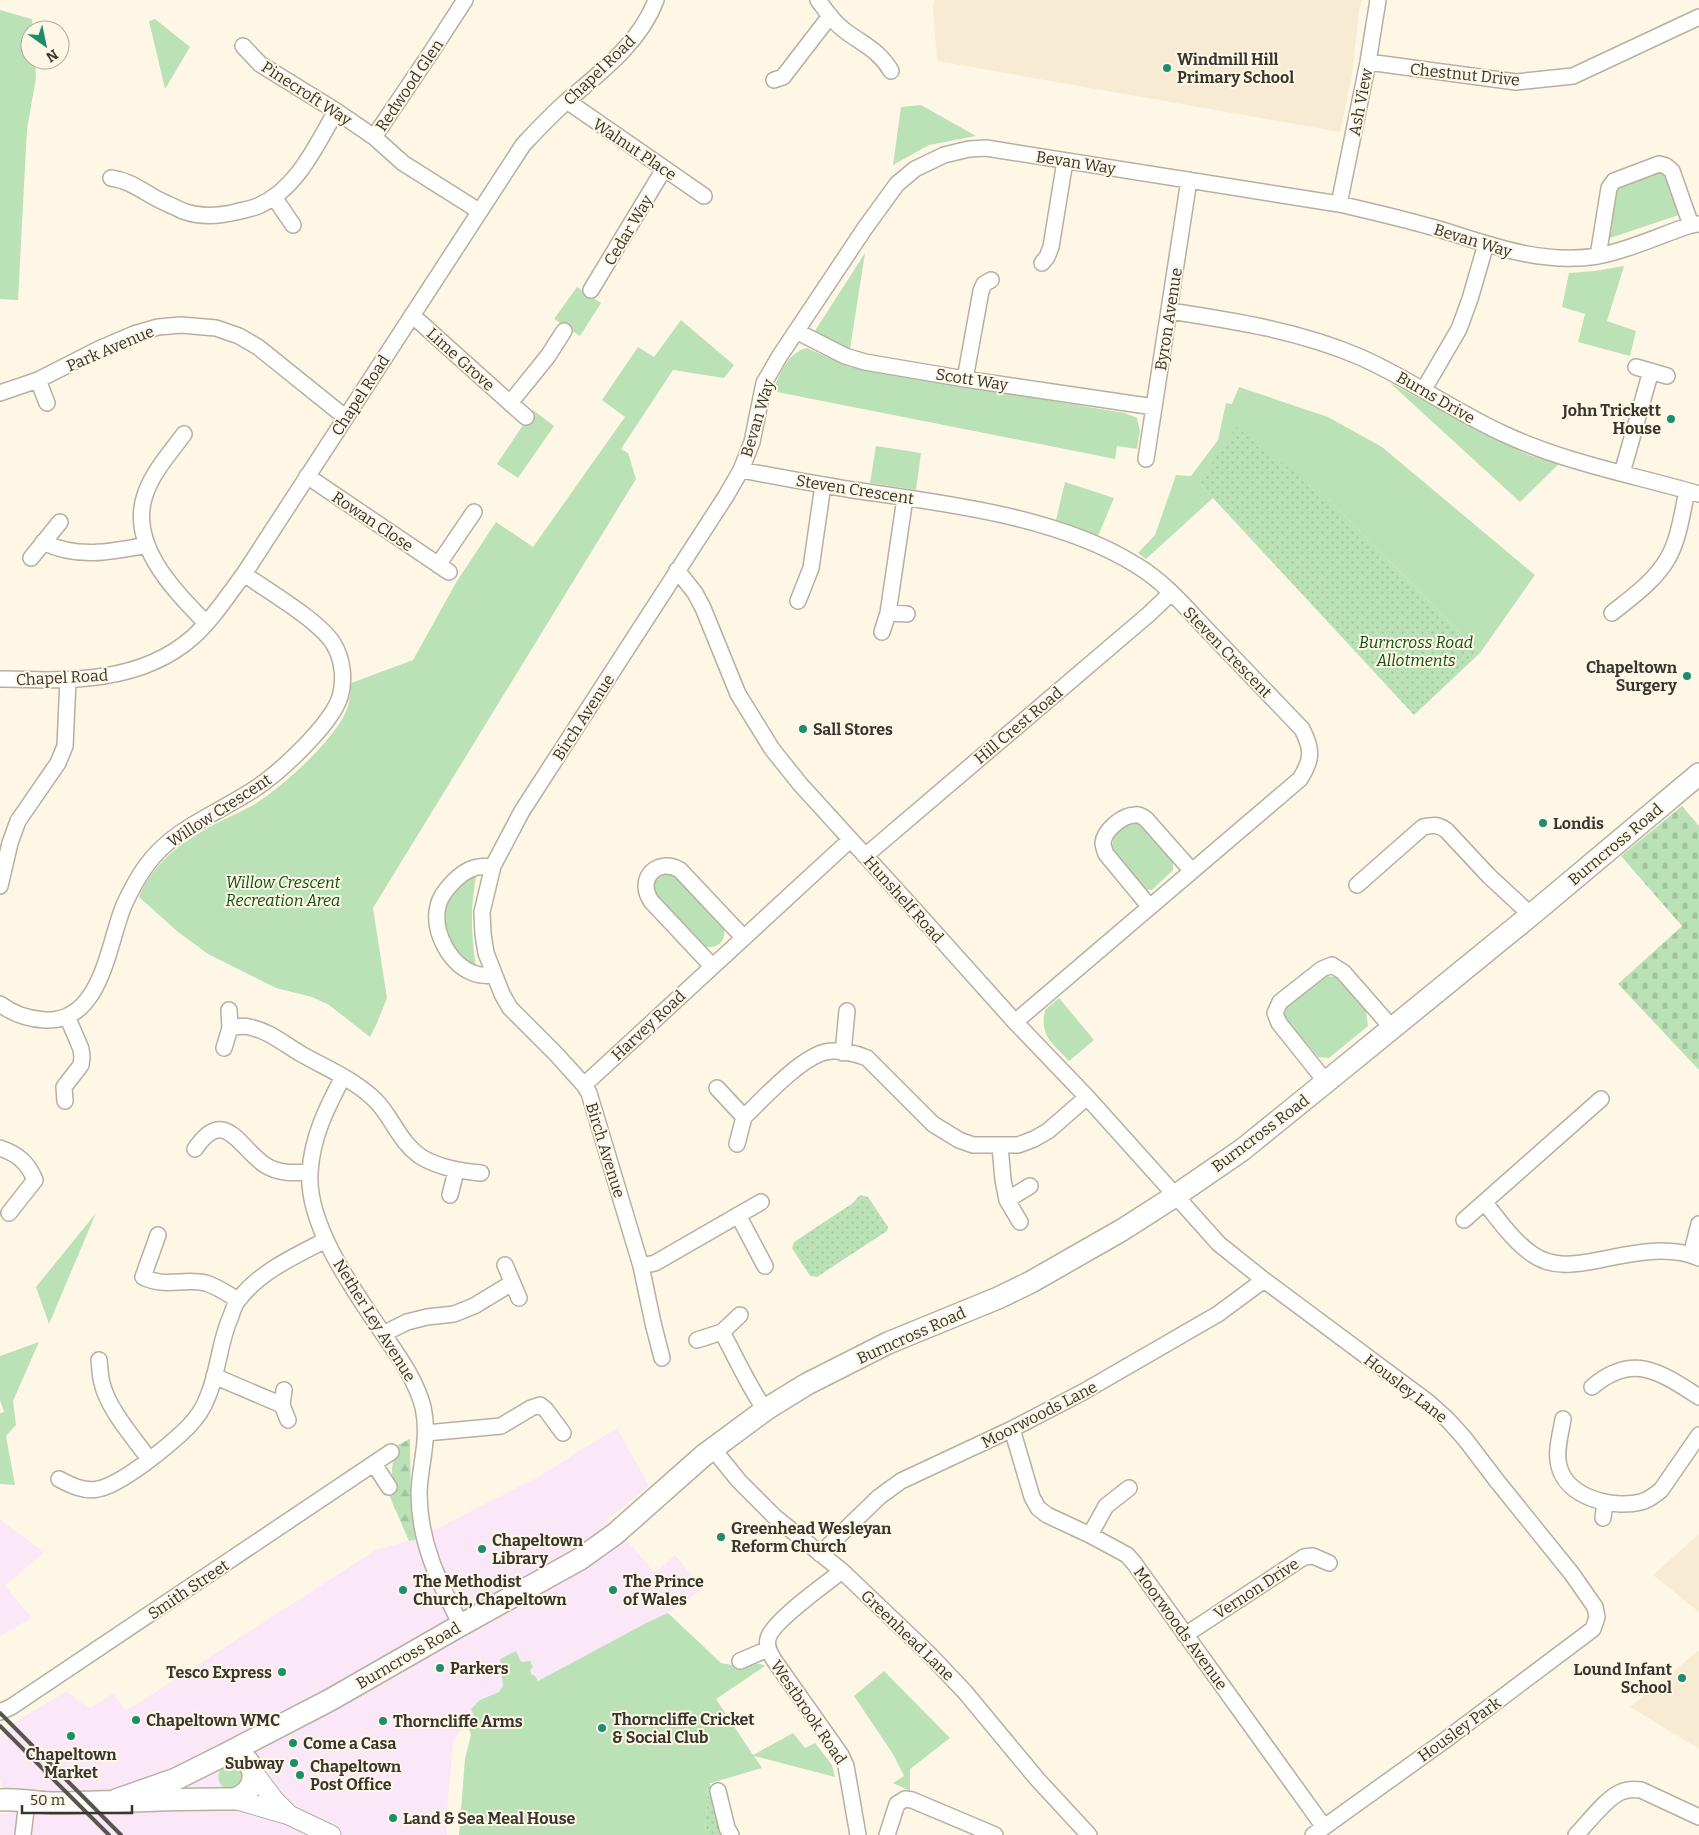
<svg xmlns="http://www.w3.org/2000/svg" width="1699" height="1835" viewBox="0 0 1699 1835" font-family="Bitter,serif">
<style>
.commercial{fill:#fae7f8}
.built{fill:#f7ebd4}
.green{fill:#bae2b6}
.forest{fill:url(#forest-firs)}
.cemetery{fill:url(#cemetery-stones)}
.garden{fill:url(#garden-dots)}
.lines{fill:none;stroke-linecap:round;stroke-linejoin:round}
.minor-casing{stroke:#b7afa0;stroke-width:18}
.tertiary-casing{stroke:#b7afa0;stroke-width:21}
.secondary-casing{stroke:#b7afa0;stroke-width:24}
.minor{stroke:#fff;stroke-width:15}
.tertiary{stroke:#fff;stroke-width:19}
.secondary{stroke:#fff;stroke-width:21}
.rail{stroke:#59554c;stroke-width:4}
.poi-dot{fill:#1b8e6f;stroke:#fff7e6;stroke-width:2}
.labels{text-anchor:middle;stroke-width:4;stroke-linejoin:round;paint-order:stroke}
.poi-label{font-size:16px;font-weight:bold;fill:#38352e;stroke:#fff7e6;text-anchor:start}
.street-label{font-size:16px;fill:#38352e;stroke:#fff7e6}
.park-label{font-size:16px;font-style:italic;fill:#0d510e;stroke:#fff7e6}
</style>
<defs>
<pattern id="forest-firs" width="22" height="20" patternUnits="userSpaceOnUse" patternTransform="scale(1.25)"><rect width="22" height="20" fill="#bae2b6"/><path d="M5 1l3.5 6h-7zM16 11l3.5 6h-7z" fill="#a1c29d"/></pattern>
<pattern id="cemetery-stones" width="16" height="16" patternUnits="userSpaceOnUse" patternTransform="scale(1.25)"><rect width="16" height="16" fill="#bae2b6"/><path d="M2 7V4a2 2 0 0 1 4 0v3zM10 15v-3a2 2 0 0 1 4 0v3z" fill="#a1c29d"/></pattern>
<pattern id="garden-dots" width="8" height="8" patternUnits="userSpaceOnUse" patternTransform="scale(1.25)"><rect width="8" height="8" fill="#bae2b6"/><path d="M2 2h.1M6 6h.1" fill="none" stroke="#a1c29d" stroke-width="1.8" stroke-linecap="round"/></pattern>
</defs>
<rect width="100%" height="100%" fill="#fff7e6"/>
<path class="commercial" d="M617,1428l32,58 -43,34 23,23 26,30 20,-18 28,34 -35,24 -18,8 -112,60 -72,40 -13,22 -6,70v22h-447v-21l9,-1 -9,-33v-42l18,-18 49,-29 11,10 12,7 24,-15 12,18 250,-161 42,-12 118,-60z
M0,1520l44,32 -39,34 27,32 -32,18z"/>
<path class="built" d="M934,0h428l-3,11 -7,65 -12,56 -403,-71 -4,-53z
M1699,1534v78l-46,-37z
M1699,1650v99l-69,-42z"/>
<path class="green" d="M0,10l32,9 1,11h-3v30h5l1,18 -9,51 -9,171 -18,-1z
M155,19l35,28 -25,42 -16,-68z
M921,105l55,31 -47,9 -36,20 8,-58z
M1659,168l10,5 13,41 -72,24 -3,-7 7,-42z
M865,253l-15,96 -37,-15z
M1624,266l-17,55 29,10 -6,25 -52,-14 7,-28 -23,-7 7,-34 26,-2z
M577,287l24,16 -21,33 -26,-17z
M681,320l53,45 -10,13 -51,-8 -52,79 7,4 8,26 -263,429 14,90 -10,25 -7,14 -41,-32 -17,-8 -36,-9 -68,-34 -30,-22 -39,-35c11,-28 36,-50 62,-65 17,-11 37,-18 54,-28 28,-18 80,-64 92,-95 3,-8 3,-18 4,-26l62,-23 44,-79 39,-59 37,25 92,-130 -23,-17 36,-53 16,10z
M807,348l42,19 276,46 12,5 3,13 -3,18 -20,-3 -2,13 -343,-68c9,-18 15,-38 35,-43z
M1390,383l138,72 31,9 -39,38z
M1239,387l89,30 54,30 153,128 -55,78 -153,-155 -128,-15 14,15 -67,61 -8,-6 17,-18 21,-60 15,1 27,-36 8,-37 6,1z
M533,410l21,16 -36,52 -21,-14z
M876,446l45,7 -5,37 -46,-7z
M1065,482l49,16 -16,38 -42,-16z
M1139,822l34,39v9l-21,20 -11,-1 -29,-41 2,-13 14,-11z
M477,872c-7,35 -6,61 -1,96 -5,-4 -11,-7 -16,-11 -19,-20 -22,-51 -2,-70 6,-5 13,-10 19,-15z
M670,874l10,6 44,48c2,14 -6,21 -20,19l-47,-48 -5,-11 1,-7 7,-6z
M1325,976l12,1 29,34 2,15 -39,32 -11,-1 -34,-41 3,-9z
M1059,998l35,42 -25,21c-16,-17 -30,-25 -24,-51z
M96,1213l-47,111 -13,-37z
M39,1342l-26,59 3,24 -10,11 9,49 -15,-1v-71l4,-1 -4,-12v-44z
M668,1613l53,50 16,3 3,4c8,-4 17,-9 25,-4l-49,33 37,56 40,-22 12,15 10,-5 17,22 3,12 -81,-21 8,12 -54,16 -3,51h-246l6,-76 6,-24 -5,-14 8,-6 -3,-6 9,-9 19,-8 4,-6 -3,-27 16,-8 5,11 9,-1 3,6 -3,3 1,4 4,2 3,5 112,-60z
M884,1671l66,67 -40,31v22l-17,-8 11,-7 -11,-22 -39,-58z
M226,1765h12l7,11 -6,12 -14,1c-9,-7 -9,-18 1,-24z"/>
<path class="forest" d="M410,1439l1,70 7,30 -9,2 -20,-46 8,-6c-10,-19 -2,-23 -3,-42z"/>
<path class="cemetery" d="M1682,806l17,20v244l-81,-86 64,-58 -61,-70z"/>
<path class="garden" d="M1236,427l91,71 153,155 -66,62 -215,-232z
M860,1195l8,2 20,30 -1,4 -70,46 -7,-1 -18,-28 2,-6 59,-39z
M708,1784h2l15,51h-20z"/>
<g class="lines">
<g class="minor-casing">
<path id="minor" d="M818,0c8,11 15,22 26,30 18,14 35,20 47,41
M243,46l17,18 76,47 38,26 29,26 76,48
M1368,62l148,20 57,-6 126,-59
M774,80l9,-3 47,-61
M567,101l137,95
M374,137l56,-83 35,-54
M111,178c16,2 27,10 41,18 10,6 21,10 31,15 16,6 36,5 53,1 7,-2 15,-3 22,-6 39,-17 58,-60 78,-95
M274,197l19,28
M1339,204l29,-142 10,-62
M1598,256l11,-68 5,-7 45,-17 7,2 6,5 19,54
M1042,263l5,-6 4,-10 14,-86
M591,290l73,-121
M1170,311c65,10 130,20 190,46 50,22 94,54 144,77 62,29 130,41 195,60
M412,315l98,88 38,-47 16,-25
M796,331l49,25 20,6 100,17 189,28
M1636,367l31,9
M965,379l16,-88 3,-7 7,-4
M38,380l9,23
M1424,389l35,-60 11,-30 16,-55
M0,393l38,-13 61,-31 35,-15 24,-7 23,-2 35,3 23,8 19,11 87,70
M510,403l16,14
M184,434c-14,19 -32,39 -39,61 -17,50 30,96 61,128
M1146,459l43,-279
M741,470c37,7 74,14 112,20 90,13 205,26 283,75 29,17 52,45 75,69 31,32 61,64 91,95 11,21 10,31 -2,50l-285,243
M1622,473l29,-102
M307,476l142,96
M43,542c34,17 68,10 104,3
M31,558l29,-36
M438,565l36,-53
M677,570l18,23 8,15 35,86 34,55 28,35 112,123 103,115 72,75 132,147 45,36 164,122 20,18 17,19 32,42 75,93 23,33 2,10 -4,12 -149,112 -131,94
M798,601l13,-33 12,-83
M888,613l19,1
M1612,613c20,-16 43,-32 56,-55 11,-19 14,-45 19,-67
M882,632l6,-19 17,-115
M0,679c67,2 140,5 193,-42 20,-18 35,-42 51,-63l279,-429c14,-15 28,-30 44,-44 34,-29 73,-58 89,-101
M865,856l284,-242 22,-21
M493,866c-6,1 -14,0 -19,2 -14,4 -33,24 -36,38 -6,26 12,60 38,68 5,2 13,1 19,2
M1357,885l66,-58c10,-2 14,-3 23,3l43,46 42,39
M0,886l10,-43 8,-22 40,-58 7,-17 3,-66
M1149,906l-43,-52c-1,-3 -3,-8 -3,-11 1,-13 20,-28 32,-28 4,-1 8,2 11,4l45,51
M712,966l-61,-65c-15,-23 7,-44 29,-31l64,68
M0,1004c13,10 28,15 45,16 57,3 63,-77 79,-115 6,-13 14,-28 22,-39 27,-38 73,-53 110,-78 24,-16 75,-63 84,-91 5,-17 3,-38 -7,-54 -15,-23 -65,-52 -89,-69
M230,1028c6,-1 13,-3 19,-1 21,4 36,18 54,28 25,14 54,26 74,47 16,17 24,43 46,56 18,10 37,13 58,15
M224,1048l6,-20 -1,-18
M843,1053l4,-42
M343,1077c-16,30 -31,60 -33,95 -4,53 45,120 74,163 15,22 32,45 39,72 7,32 -3,56 -4,86 0,50 20,89 42,132
M1326,1082l-47,-59 -4,-10 5,-11 42,-33 10,-4 11,7 50,57
M584,1085l266,-245
M717,1088l27,29 -7,27
M65,1101l-1,-14 17,-22 1,-8 -1,-8 -14,-33
M744,1117c20,-19 55,-58 81,-65 12,-3 30,1 42,6l66,66 26,16 14,5h45l16,-6 14,-8 39,-34
M1000,1146l3,34 4,20 13,22
M0,1148c18,6 28,15 35,32l-26,33
M195,1149c30,-44 44,-1 70,16 14,9 29,8 45,7
M450,1195l6,-24
M1007,1200l23,-14
M1485,1203c14,17 28,38 47,51 24,17 50,9 77,4 29,-6 62,-12 90,0
M738,1215l27,51
M1464,1220l137,-121
M158,1235l-15,42c22,11 40,1 63,6 10,3 22,11 32,17
M1691,1255l8,-31
M505,1265l14,33
M641,1266l14,-3 106,-61
M722,1332c14,26 26,53 43,78
M383,1334l24,-12 20,-5 27,-3 20,-8 38,-23
M697,1340l25,-8 18,-17
M662,1358l-9,-35 -12,-57 -52,-173 -5,-8 -28,-31 -46,-46 -8,-14 -16,-41 -3,-19 -1,-22 11,-46 29,-55 204,-315 15,-26 11,-28 12,-59 15,-26 86,-129 32,-44 18,-15 29,-14 25,-6 17,-1 353,56c35,8 69,16 103,26 51,16 101,35 156,26 32,-6 62,-21 93,-31l8,-1
M99,1360c1,8 1,16 3,23 6,26 31,54 47,76
M214,1376l68,29
M1592,1387c41,-35 68,-15 107,10
M284,1390l-2,15 6,15
M1563,1419c-2,14 -8,32 -4,47 8,32 54,43 82,36 8,-2 14,-7 20,-12l38,-55
M1012,1429l20,68 6,11 9,7 43,20 37,20 7,8 190,264
M426,1433l75,-7 30,-18 9,-3 6,5 17,23
M713,1449l26,32 36,36 67,54 86,82 37,39 73,88 51,55
M374,1464l15,23
M59,1479c11,6 25,13 39,10 23,-4 72,-44 90,-62 8,-8 16,-20 20,-31 11,-26 11,-54 23,-80 2,-6 4,-13 8,-17 22,-28 56,-43 87,-59
M1603,1518l2,-16
M1090,1535l16,-29 23,-18
M820,1554l59,-57 22,-16 111,-52 71,-37 135,-78 46,-34
M842,1571c-15,12 -71,51 -74,68 -2,8 2,14 6,21l67,95 5,11 12,69
M1185,1635l119,-78 9,-1 16,7
M740,1661l28,-12
M0,1712l11,-5 380,-255
M718,1791l9,37 4,7
M23,1835l4,-34
M887,1835l10,-31 8,-5 7,1 83,35
M1576,1835c12,-12 30,-37 45,-43 7,-3 13,-3 20,-2l58,27"/>
</g>
<g class="tertiary-casing">
<path id="tertiary" d="M253,1772l22,29 13,13
M234,1799l55,16 42,20"/>
</g>
<g class="secondary-casing">
<path id="secondary" d="M224,1755l106,-55 131,-75 119,-66 35,-25 88,-78 65,-48 39,-24 81,-41 110,-45 33,-16 91,-52 53,-34 67,-46 84,-68 205,-167 168,-141
M0,1800c20,-2 41,4 61,3 58,-1 115,-5 173,-4 31,-10 22,-50 -10,-44l-48,24 -60,21"/>
</g>
<use href="#minor" class="minor"/>
<use href="#tertiary" class="tertiary"/>
<use href="#secondary" class="secondary"/>
<path class="rail" d="M0,1713l121,122
M0,1726l109,109"/>
</g>
<g class="poi-dot">
<circle cx="1167" cy="68" r="5"/>
<circle cx="1671" cy="419" r="5"/>
<circle cx="1687" cy="676" r="5"/>
<circle cx="803" cy="729" r="5"/>
<circle cx="1543" cy="823" r="5"/>
<circle cx="721" cy="1537" r="5"/>
<circle cx="482" cy="1549" r="5"/>
<circle cx="403" cy="1590" r="5"/>
<circle cx="613" cy="1590" r="5"/>
<circle cx="440" cy="1668" r="5"/>
<circle cx="282" cy="1672" r="5"/>
<circle cx="1682" cy="1678" r="5"/>
<circle cx="136" cy="1720" r="5"/>
<circle cx="383" cy="1721" r="5"/>
<circle cx="602" cy="1728" r="5"/>
<circle cx="71" cy="1736" r="5"/>
<circle cx="293" cy="1743" r="5"/>
<circle cx="294" cy="1763" r="5"/>
<circle cx="300" cy="1775" r="5"/>
<circle cx="393" cy="1818" r="5"/>
</g>
<g class="labels">
<g class="poi-label">
<text x="1177" y="65">Windmill Hill<tspan x="1177" dy="18">Primary School</tspan></text>
<text x="1661" y="416" text-anchor="end">John Trickett<tspan x="1661" dy="18">House</tspan></text>
<text x="1677" y="673" text-anchor="end">Chapeltown<tspan x="1677" dy="18">Surgery</tspan></text>
<text x="813" y="735">Sall Stores</text>
<text x="1553" y="829">Londis</text>
<text x="731" y="1534">Greenhead Wesleyan<tspan x="731" dy="18">Reform Church</tspan></text>
<text x="492" y="1546">Chapeltown<tspan x="492" dy="18">Library</tspan></text>
<text x="413" y="1587">The Methodist<tspan x="413" dy="18">Church, Chapeltown</tspan></text>
<text x="623" y="1587">The Prince<tspan x="623" dy="18">of Wales</tspan></text>
<text x="450" y="1674">Parkers</text>
<text x="1672" y="1675" text-anchor="end">Lound Infant<tspan x="1672" dy="18">School</tspan></text>
<text x="272" y="1678" text-anchor="end">Tesco Express</text>
<text x="612" y="1725">Thorncliffe Cricket<tspan x="612" dy="18">&amp; Social Club</tspan></text>
<text x="146" y="1726">Chapeltown WMC</text>
<text x="393" y="1727">Thorncliffe Arms</text>
<text x="303" y="1749">Come a Casa</text>
<text x="71" y="1760" text-anchor="middle">Chapeltown<tspan x="71" dy="18">Market</tspan></text>
<text x="284" y="1769" text-anchor="end">Subway</text>
<text x="310" y="1772">Chapeltown<tspan x="310" dy="18">Post Office</tspan></text>
<text x="403" y="1824">Land &amp; Sea Meal House</text>
</g>
<g class="street-label">
<text transform="translate(599 70) rotate(-44)" y="6">Chapel Road</text>
<text transform="translate(1465 74) rotate(6)" y="6">Chestnut Drive</text>
<text transform="translate(409 85) rotate(-56)" y="6">Redwood Glen</text>
<text transform="translate(307 93) rotate(33)" y="6">Pinecroft Way</text>
<text transform="translate(1360 102) rotate(-79)" y="6">Ash View</text>
<text transform="translate(635 149) rotate(34)" y="6">Walnut Place</text>
<text transform="translate(1076 162) rotate(9)" y="6">Bevan Way</text>
<text transform="translate(628 230) rotate(-59)" y="6">Cedar Way</text>
<text transform="translate(1473 240) rotate(17)" y="6">Bevan Way</text>
<text transform="translate(1168 319) rotate(-81)" y="6">Byron Avenue</text>
<text transform="translate(110 348) rotate(-23)" y="6">Park Avenue</text>
<text transform="translate(461 359) rotate(42)" y="6">Lime Grove</text>
<text transform="translate(972 379) rotate(9)" y="6">Scott Way</text>
<text transform="translate(360 395) rotate(-57)" y="6">Chapel Road</text>
<text transform="translate(1436 397) rotate(30)" y="6">Burns Drive</text>
<text transform="translate(757 418) rotate(-73)" y="6">Bevan Way</text>
<text transform="translate(855 489) rotate(9)" y="6">Steven Crescent</text>
<text transform="translate(373 521) rotate(34)" y="6">Rowan Close</text>
<text transform="translate(1228 652) rotate(46)" y="6">Steven Crescent</text>
<text transform="translate(62 677) rotate(-3)" y="6">Chapel Road</text>
<text transform="translate(583 717) rotate(-57)" y="6">Birch Avenue</text>
<text transform="translate(1018 725) rotate(-40)" y="6">Hill Crest Road</text>
<text transform="translate(219 810) rotate(-33)" y="6">Willow Crescent</text>
<text transform="translate(1615 844) rotate(-40)" y="6">Burncross Road</text>
<text transform="translate(904 899) rotate(48)" y="6">Hunshelf Road</text>
<text transform="translate(648 1025) rotate(-43)" y="6">Harvey Road</text>
<text transform="translate(1260 1133) rotate(-37)" y="6">Burncross Road</text>
<text transform="translate(606 1150) rotate(73)" y="6">Birch Avenue</text>
<text transform="translate(375 1320) rotate(58)" y="6">Nether Ley Avenue</text>
<text transform="translate(911 1335) rotate(-24)" y="6">Burncross Road</text>
<text transform="translate(1406 1388) rotate(38)" y="6">Housley Lane</text>
<text transform="translate(1039 1414) rotate(-27)" y="6">Moorwoods Lane</text>
<text transform="translate(1256 1588) rotate(-33)" y="6">Vernon Drive</text>
<text transform="translate(188 1589) rotate(-34)" y="6">Smith Street</text>
<text transform="translate(1181 1628) rotate(54)" y="6">Moorwoods Avenue</text>
<text transform="translate(908 1635) rotate(44)" y="6">Greenhead Lane</text>
<text transform="translate(408 1655) rotate(-30)" y="6">Burncross Road</text>
<text transform="translate(809 1712) rotate(56)" y="6">Westbrook Road</text>
<text transform="translate(1459 1729) rotate(-36)" y="6">Housley Park</text>
</g>
<g class="park-label">
<text x="1416" y="648">Burncross Road<tspan x="1416" dy="18">Allotments</tspan></text>
<text x="283" y="888">Willow Crescent<tspan x="283" dy="18">Recreation Area</tspan></text>
</g>
</g>
<g transform="translate(45 45) rotate(147)"><circle r="24" fill="#fff7e6" stroke="#afa99c"/>
<path d="M0-4L9 19L0 12L-9 19Z" fill="#1b8e6f"/>
<text y="-8" font-size="14" font-weight="bold" text-anchor="middle" fill="#38352e">N</text>
</g>
<path d="M22 1805v8h110v-8" fill="none" stroke="#38352e" stroke-width="2.5"/>
<text x="30" y="1805" font-size="15" fill="#38352e" stroke="#fff7e6" stroke-width="4" paint-order="stroke">50 m</text>
</svg>
